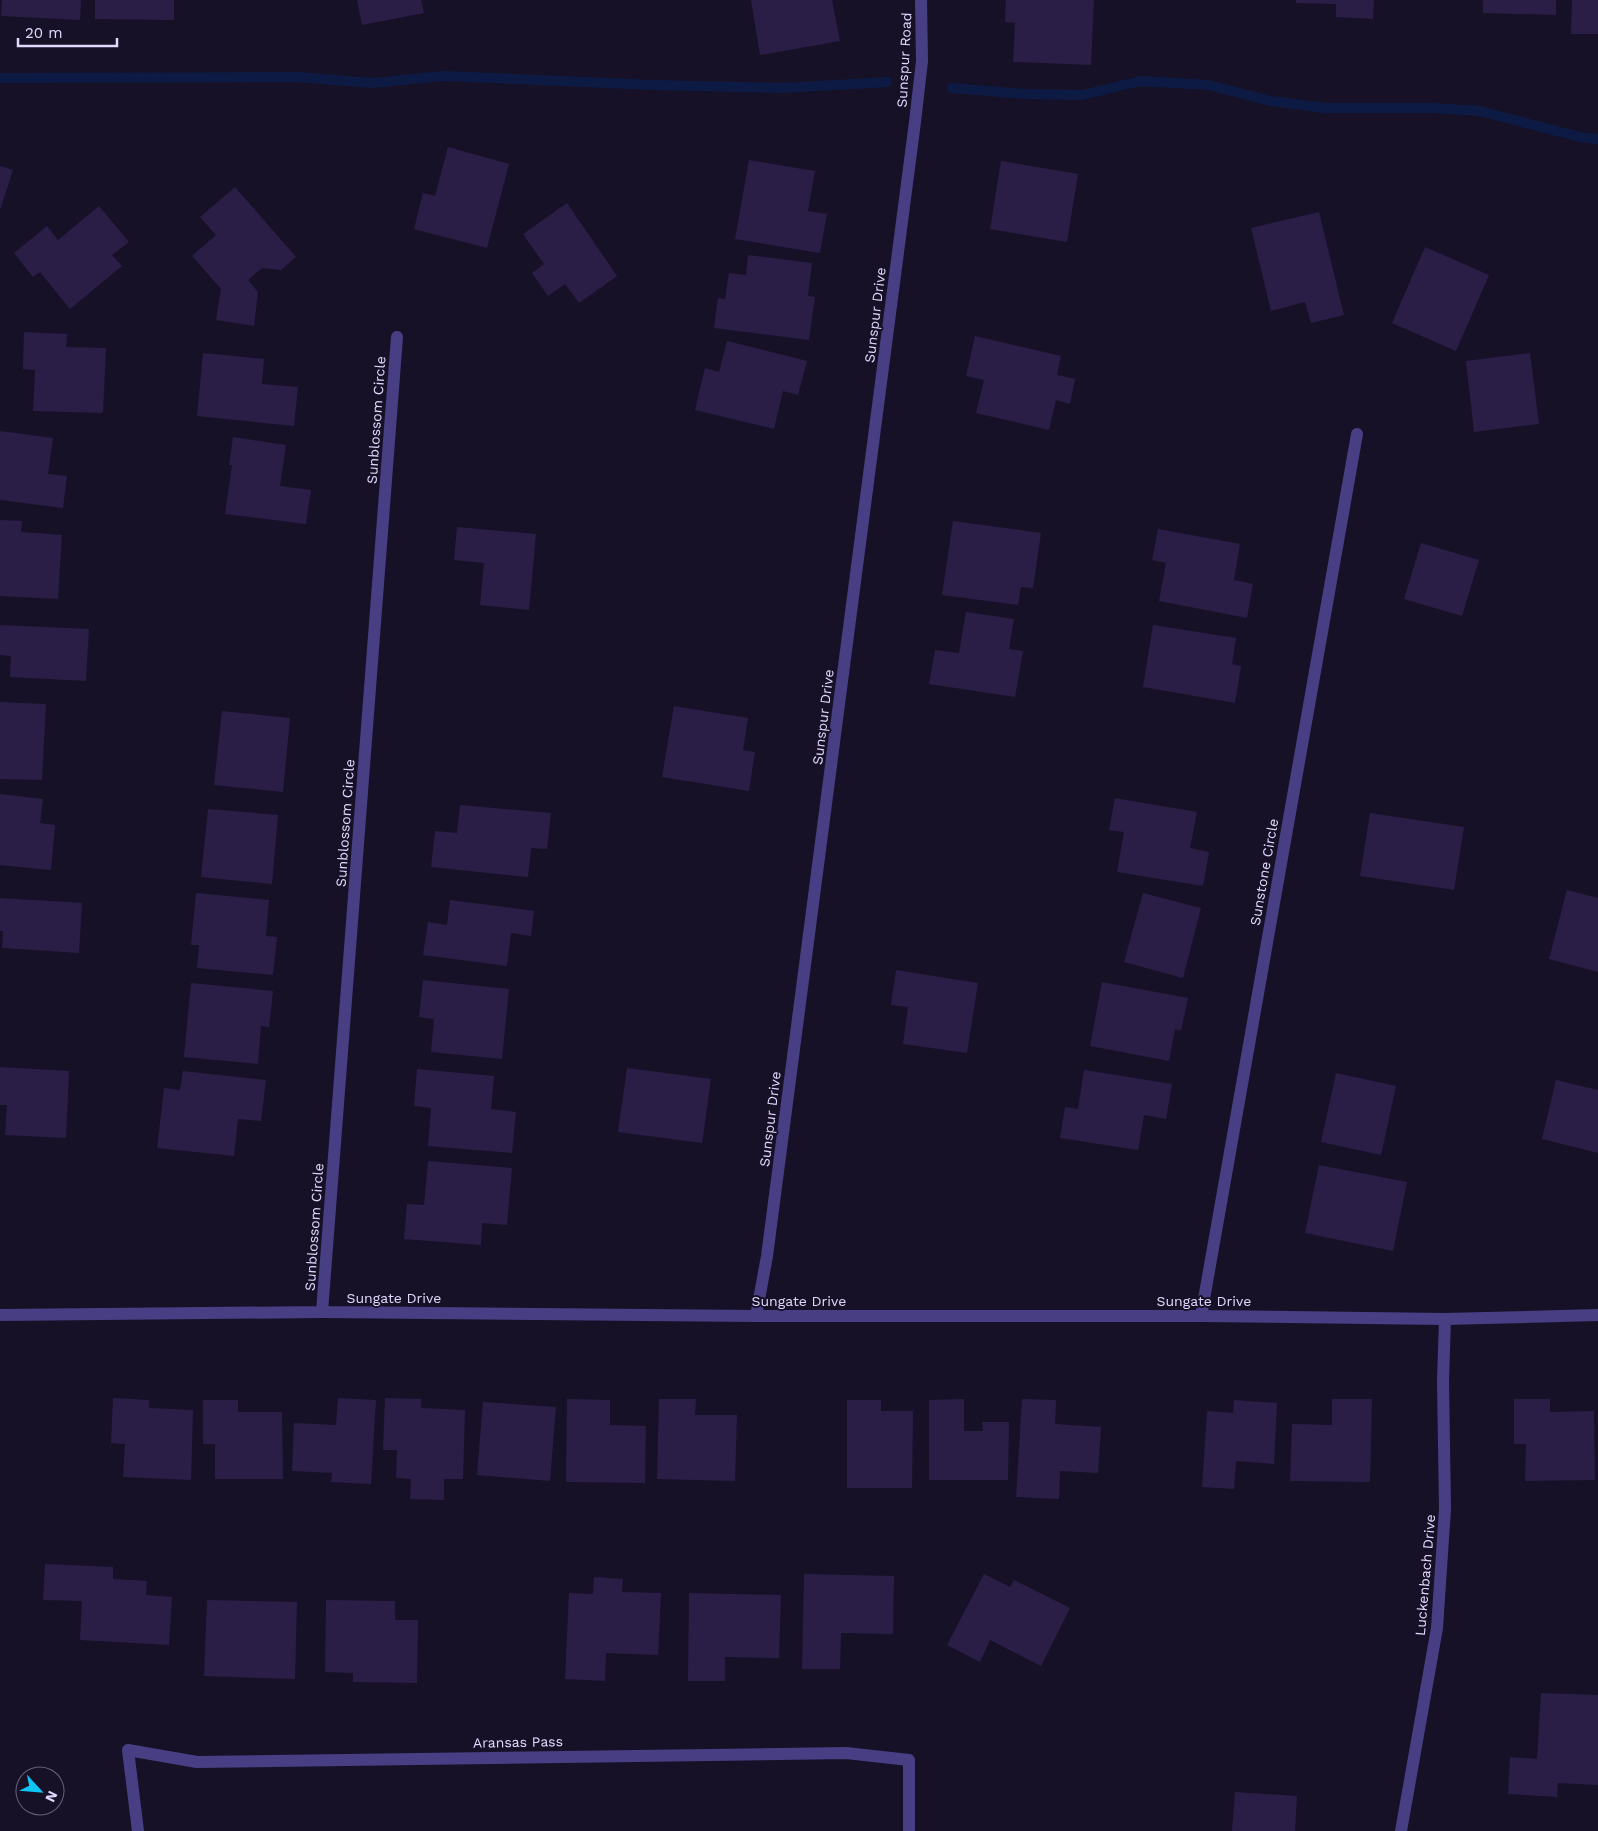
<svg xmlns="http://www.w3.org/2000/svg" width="1598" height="1831" viewBox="0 0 1598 1831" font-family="'Work Sans',sans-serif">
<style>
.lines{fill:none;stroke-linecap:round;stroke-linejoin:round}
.stream{stroke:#0d1b44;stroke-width:10}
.building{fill:#2a1e47}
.minor{stroke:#483e84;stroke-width:12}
.labels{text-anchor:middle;stroke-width:4;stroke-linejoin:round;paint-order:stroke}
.street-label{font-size:14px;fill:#e0d8fd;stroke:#171127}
</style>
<rect width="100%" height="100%" fill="#171127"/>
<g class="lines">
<path class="stream" d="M0,78l297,-1 75,6 71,-7 211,9 129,3 104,-6
M952,88l72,6 58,1 59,-14 68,4 61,16 56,7h107l46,3 101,26 18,2"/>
</g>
<path class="building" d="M2,0h79l-1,20 -79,-4z
M95,0h79v20l-79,-1z
M357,0h64l3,13 -62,12z
M751,0h81l8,41 -80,14z
M1006,0h88l-3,65 -78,-3 2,-39 -10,-1z
M1296,0h78l-1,19 -37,-2v-13l-40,-1z
M1483,0h73v15l-73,-2z
M1572,0h26v34h-27z
M448,147l61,17 -22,84 -73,-19 9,-36 12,3z
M749,160l66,11 -7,40 19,3 -7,39 -85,-14z
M1001,161l77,13 -11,68 -77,-13z
M0,166l13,4 -13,40z
M235,187l61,70 -15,13 -19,-2 -14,12 10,12 -4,34 -38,-6 5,-31 -29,-33 24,-21 -16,-18z
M567,203l50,73 -38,27 -14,-19 -17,12 -16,-23 12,-9 -21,-30z
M99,206l30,36 -17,13 10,11 -52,43 -30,-37 -7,5 -19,-24 33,-27 11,14z
M1319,212l25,103 -33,8 -6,-21 -34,9 -20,-83z
M1425,247l64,28 -33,76 -64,-28z
M748,255l64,8 -4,33 7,1 -6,43 -95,-12 4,-30 7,1 4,-26 17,2z
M24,332l43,2 -1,13 40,1 -3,65 -70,-2 2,-41 -12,-1z
M975,336l86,20 -4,19 18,4 -5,25 -14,-4 -7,30 -73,-17 8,-33 -18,-4z
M727,341l80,20 -9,34 -15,-4 -9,38 -79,-19 10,-42 14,4z
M203,353l61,6 -2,25 36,3 -4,39 -97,-10z
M1530,353l9,71 -65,8 -8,-71z
M0,431l53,7 -5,36 19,2 -4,32 -63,-8z
M233,437l53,8 -6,41 31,4 -5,34 -81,-10 7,-49h-3z
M0,520l22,1 -1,11 41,3 -4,64 -58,-3z
M953,521l88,12 -8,55 -12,-1 -3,18 -76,-10z
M457,527l79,7 -7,76 -49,-5 4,-42 -30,-3z
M1158,529l82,15 -6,36 19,4 -6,34 -88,-17 7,-38 -14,-3z
M1421,543l58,17 -17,56 -58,-17z
M966,612l48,7 -5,30 14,2 -8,46 -86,-13 6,-34 24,3z
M0,625l89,4 -3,52 -76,-4 1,-21 -11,-1z
M1153,625l83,13 -4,26 9,2 -6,37 -92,-16z
M0,702l46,2 -4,76 -42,-1z
M674,706l74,12 -5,32 12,2 -6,39 -87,-14z
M222,711l68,7 -7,74 -69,-7z
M0,794l43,5 -3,24 15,2 -4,45 -51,-5z
M1115,798l82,14 -7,36 19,4 -6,34 -86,-14 7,-40 -15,-2z
M460,805l91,8 -4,36 -16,-1 -3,29 -97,-10 4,-36 22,2z
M208,809l70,6 -6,69 -71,-7z
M1370,813l94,14 -10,63 -94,-14z
M1567,890l31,8v74l-49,-13z
M196,893l73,7 -3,36 11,1 -4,38 -76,-7 2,-23h-8z
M1143,893l58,15 -18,70 -59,-16z
M0,898l82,5 -3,50 -77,-5 1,-17h-3z
M450,900l84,11 -3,25 -20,-3 -4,33 -84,-11 5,-33 19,3z
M896,970l82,13 -11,70 -64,-9 5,-37 -17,-2z
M423,980l86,9 -7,70 -71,-7 3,-33 -15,-2z
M1102,982l86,16 -7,33 -6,-2 -6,32 -79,-15z
M191,983l82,8 -4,36 -8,-1 -3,38 -74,-7z
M0,1067l69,4 -3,67 -61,-3 2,-30h-7z
M627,1068l84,11 -9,64 -84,-11z
M417,1069l77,7 -3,33 25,3 -4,41 -84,-7 3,-38 -17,-2z
M1084,1070l88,14 -6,35 -22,-4 -6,35 -78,-12 5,-31 13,2z
M183,1071l83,9 -5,41 -23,-2 -4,37 -77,-8 7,-60 16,2z
M1336,1073l60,13 -15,69 -60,-13z
M1556,1080l42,10v63l-56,-14z
M428,1161l84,7 -5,57 -25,-2 -1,22 -77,-6 3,-35 17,1z
M1319,1165l88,17 -14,69 -88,-18z
M113,1398l36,2v8l44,2 -2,70 -68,-3 2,-33 -14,-1z
M338,1398l38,2 -5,84 -40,-2 1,-9 -40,-2 2,-48 42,2z
M385,1398l36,1v9l44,2 -2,69h-19v21l-34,-1 1,-20 -15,-1 1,-28h-14z
M567,1399l43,1v25l36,1 -1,57 -79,-1z
M659,1399h37l-1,16h42l-2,66 -78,-2z
M964,1399v32h19l-1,-9h27l-1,58h-79v-80z
M1022,1399l34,1 -1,24 46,3 -3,46 -38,-2 -1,28 -43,-2z
M1332,1399h40l-2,83 -80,-1 2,-57 40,1z
M1514,1399h36v13l44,-1 1,69 -70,1 1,-37h-12z
M203,1400h35v12h44l1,67h-68v-35h-12z
M847,1400h34v11h32l-1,77h-65z
M1234,1400l43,3 -3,61 -38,-3 -2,28 -32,-2 5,-76 26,2z
M483,1402l73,5 -6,74 -73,-6z
M45,1564l68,3v12l34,2 -1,14 26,2 -3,48 -89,-5 2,-39 -39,-1z
M804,1574l90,2 -1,58 -52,-1 -1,36h-38z
M984,1574l26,13 4,-7 56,28 -29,58 -51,-26 -10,22 -33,-17z
M594,1577l29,2 -1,13 39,1 -3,62 -52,-2 -1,28 -40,-2 4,-86 24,1z
M689,1593l92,2 -2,63 -54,-1v24h-37z
M207,1600l90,2 -2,77 -91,-3z
M326,1600l69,1v19h23l-1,63 -64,-1v-9l-28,-1z
M1541,1693l57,2v90l-40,-2 -1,14 -49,-3 2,-37 27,2z
M1235,1792l62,4 -2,35h-63z"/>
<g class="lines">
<path class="minor" d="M322,1312l75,-975
M0,1315l322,-3 434,4h445l244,3 153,-4
M756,1316l11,-60 148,-1134 7,-61 -1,-61
M1201,1316l156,-882
M138,1831l-10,-81 69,12 649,-9 63,7v71
M1401,1831l36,-203 8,-119 -2,-128 2,-62"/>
</g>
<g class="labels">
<g class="street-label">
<text transform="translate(904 60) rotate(-87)" y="5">Sunspur Road</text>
<text transform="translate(875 315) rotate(-83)" y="5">Sunspur Drive</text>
<text transform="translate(376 420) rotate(-86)" y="5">Sunblossom Circle</text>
<text transform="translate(823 717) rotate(-83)" y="5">Sunspur Drive</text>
<text transform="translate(345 823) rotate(-86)" y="5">Sunblossom Circle</text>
<text transform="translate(1264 872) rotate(-80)" y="5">Sunstone Circle</text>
<text transform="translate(770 1119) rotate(-83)" y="5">Sunspur Drive</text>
<text transform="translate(314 1227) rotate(-86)" y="5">Sunblossom Circle</text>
<text x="394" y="1303">Sungate Drive</text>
<text x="799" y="1306">Sungate Drive</text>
<text x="1204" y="1306">Sungate Drive</text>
<text transform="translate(1425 1575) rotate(-85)" y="5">Luckenbach Drive</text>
<text transform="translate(518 1742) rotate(-1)" y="5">Aransas Pass</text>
</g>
</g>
<g transform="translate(40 1791) rotate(116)"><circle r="24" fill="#171127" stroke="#67617d"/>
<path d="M0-4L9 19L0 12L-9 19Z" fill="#0dc6f5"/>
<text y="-8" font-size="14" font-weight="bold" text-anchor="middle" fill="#e0d8fd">N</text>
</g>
<path d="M18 38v8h99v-8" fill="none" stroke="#e0d8fd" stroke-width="2.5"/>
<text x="25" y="38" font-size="15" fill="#e0d8fd" stroke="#171127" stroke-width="4" paint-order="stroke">20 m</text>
</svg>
